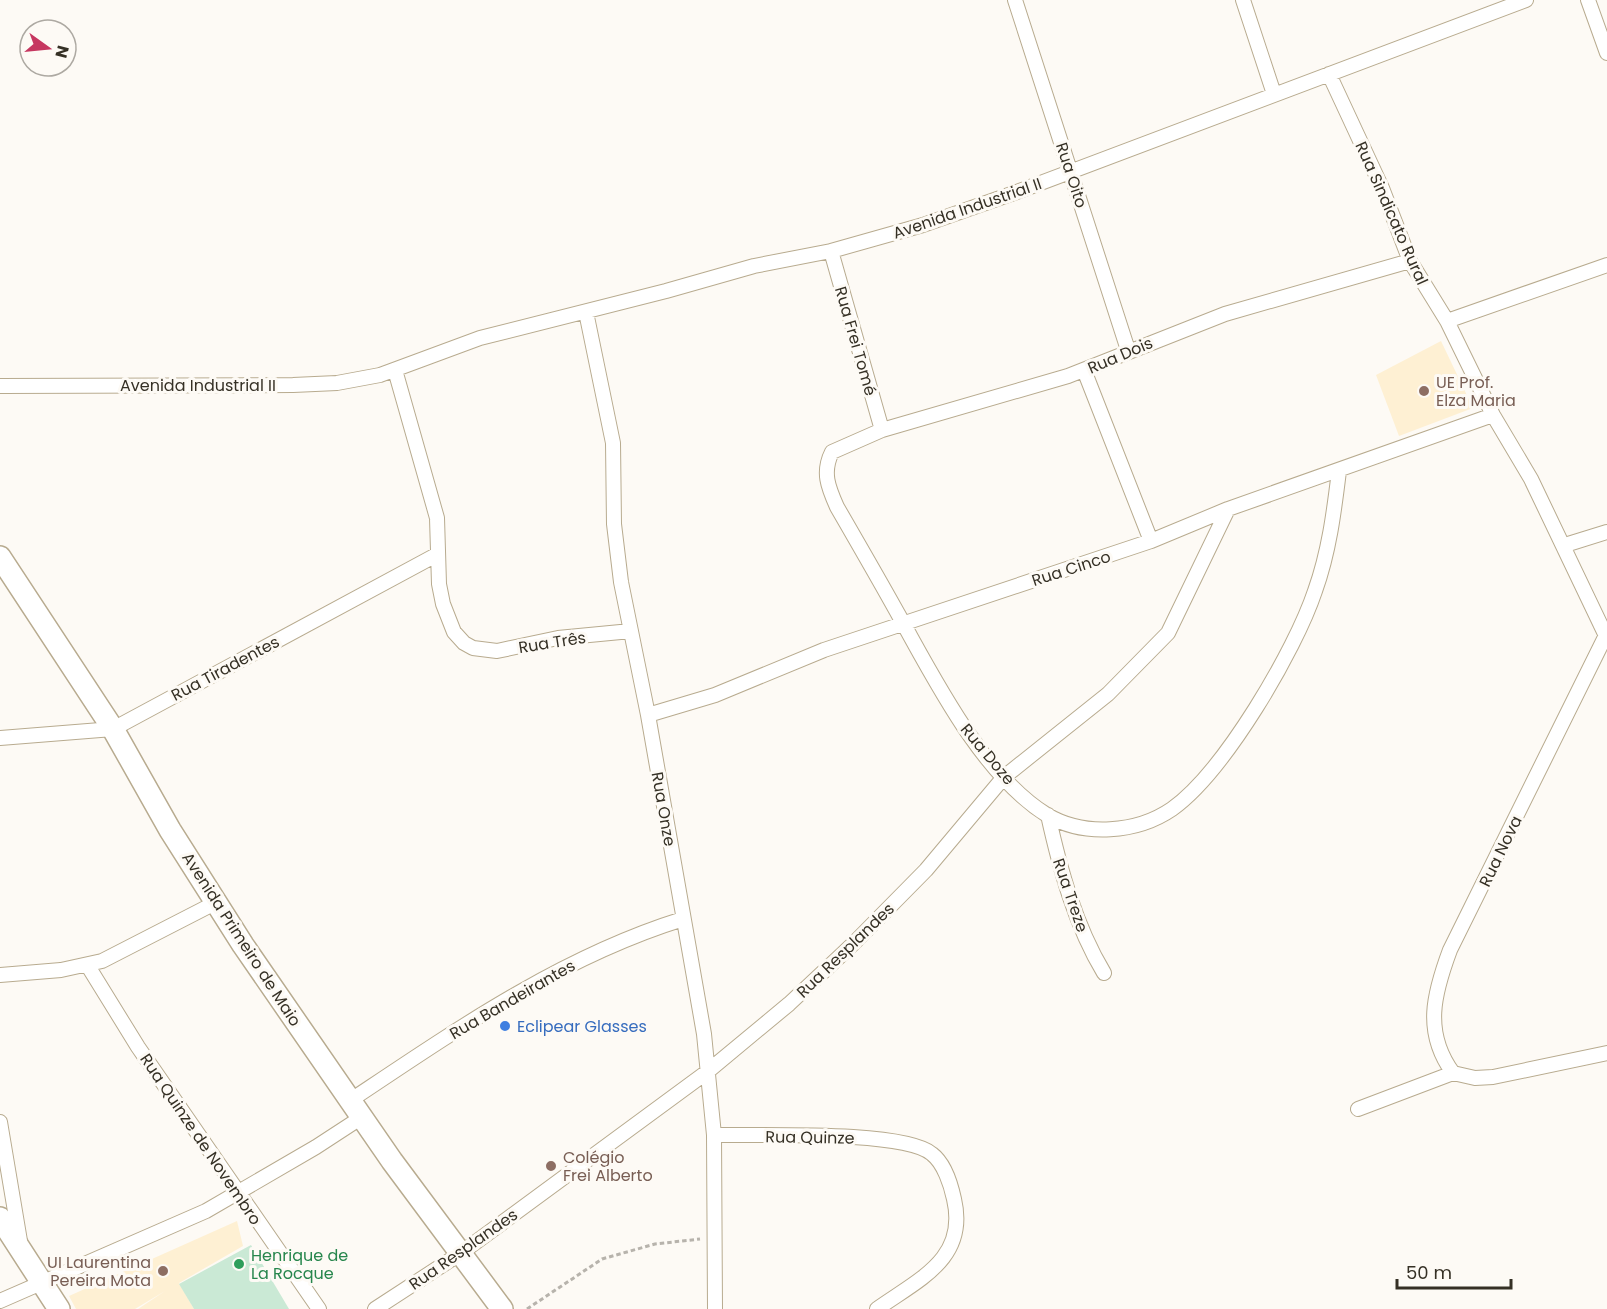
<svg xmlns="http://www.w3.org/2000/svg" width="1607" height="1309" viewBox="0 0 1607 1309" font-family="Poppins,sans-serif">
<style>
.built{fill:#fef0d3}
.green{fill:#cae9d5}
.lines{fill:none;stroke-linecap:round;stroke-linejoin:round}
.minor-casing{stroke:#b8ab8f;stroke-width:16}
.primary-casing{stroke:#b8ab8f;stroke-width:24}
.path{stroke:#b7b3ac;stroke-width:3;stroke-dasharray:4.5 3;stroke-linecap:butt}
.minor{stroke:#fff;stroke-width:14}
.primary{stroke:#fff;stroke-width:21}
.education-dot{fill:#8d6e63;stroke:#fdfaf5;stroke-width:2}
.shop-dot{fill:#3f7fe0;stroke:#fdfaf5;stroke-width:2}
.leisure-dot{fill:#2e9e5b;stroke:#fdfaf5;stroke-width:2}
.labels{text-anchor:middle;stroke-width:6;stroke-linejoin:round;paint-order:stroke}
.street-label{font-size:16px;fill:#353025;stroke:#fdfaf5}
.education-label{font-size:16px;fill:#785e54;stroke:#fdfaf5;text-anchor:start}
.shop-label{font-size:16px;fill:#366cbe;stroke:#fdfaf5;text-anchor:start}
.leisure-label{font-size:16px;fill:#27864d;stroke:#fdfaf5;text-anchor:start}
</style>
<rect width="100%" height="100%" fill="#fdfaf5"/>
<path class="built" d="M1441,341l32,67 -74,28 -23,-61z
M237,1221l6,25 -64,37 15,26h-56l27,-18 -30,18h-59l-7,-13z"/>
<path class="green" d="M251,1245l38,64h-95l-15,-25z"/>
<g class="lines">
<g class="minor-casing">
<path id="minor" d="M1015,0l113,350
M1243,0l31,94
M1588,0l19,53
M1329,74l53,114 28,73 37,60 46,94 38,64 76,159
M831,251l51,179
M586,312l27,131 1,81 7,58 27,133 56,319 10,101 1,174
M1447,321l160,-56
M395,370l42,148 2,66 4,20 11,28 10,11 9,5 24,3 61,-13 73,-7
M1084,370l67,171
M0,386l293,-1 44,-2 43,-8 100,-37 186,-47 88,-25 77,-15 92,-26 91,-32 512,-193
M1339,471c-5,41 -10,81 -24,120 -20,60 -91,181 -143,218 -35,24 -88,28 -125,6 -63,-39 -110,-131 -145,-194 -21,-38 -43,-76 -65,-114 -9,-20 -15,-35 -5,-55l50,-22 186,-54 157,-62 185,-53
M1565,545l42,-13
M648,715l67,-20 109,-45 327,-109 77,-32 265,-94
M0,738l113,-9 325,-175
M1048,815c12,54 27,110 56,158
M88,966l50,81 181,262
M0,975l61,-5 41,-9 113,-58
M1453,1073c-30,-41 -19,-80 -3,-123l156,-315
M1453,1073l22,5 18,-1 114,-24
M351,1100c105,-70 210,-143 332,-181
M1358,1109l95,-36
M0,1122l20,119
M714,1135c43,1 190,-5 218,19 12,9 19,31 22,45 14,60 -35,80 -77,110
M0,1301l206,-90 110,-64 46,-30
M375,1309l86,-56 246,-181 82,-68 65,-61 72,-73 78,-93 104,-83 60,-61 60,-124"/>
</g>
<g class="primary-casing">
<path id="primary" d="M0,557l113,172 57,101 73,115 149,216 110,148
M0,1218l59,91"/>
</g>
<path class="path" d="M527,1309l75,-50 53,-15 45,-5"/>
<use href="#minor" class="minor"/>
<use href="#primary" class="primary"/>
</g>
<g class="education-dot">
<circle cx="1424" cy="391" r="6"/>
<circle cx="551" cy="1166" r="6"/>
<circle cx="163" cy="1271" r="6"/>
</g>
<circle class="shop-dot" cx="505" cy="1026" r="6"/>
<circle class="leisure-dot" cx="239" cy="1264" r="6"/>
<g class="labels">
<g class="street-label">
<text transform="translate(1072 175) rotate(72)" y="6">Rua Oito</text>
<text transform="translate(967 208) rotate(-19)" y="6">Avenida Industrial II</text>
<text transform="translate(1392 213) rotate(66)" y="6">Rua Sindicato Rural</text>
<text transform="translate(856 341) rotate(74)" y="6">Rua Frei Tomé</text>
<text transform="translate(1120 355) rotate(-23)" y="6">Rua Dois</text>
<text x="198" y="391">Avenida Industrial II</text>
<text transform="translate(1071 568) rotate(-18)" y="6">Rua Cinco</text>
<text transform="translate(552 642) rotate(-9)" y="6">Rua Três</text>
<text transform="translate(225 668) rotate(-28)" y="6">Rua Tiradentes</text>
<text transform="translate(988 754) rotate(50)" y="6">Rua Doze</text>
<text transform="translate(664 809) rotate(80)" y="6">Rua Onze</text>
<text transform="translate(1500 851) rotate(-64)" y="6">Rua Nova</text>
<text transform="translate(1071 895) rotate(71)" y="6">Rua Treze</text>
<text transform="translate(242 939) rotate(57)" y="6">Avenida Primeiro de Maio</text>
<text transform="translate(845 950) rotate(-44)" y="6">Rua Resplandes</text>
<text transform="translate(512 999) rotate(-30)" y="6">Rua Bandeirantes</text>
<text transform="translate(810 1137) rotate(1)" y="6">Rua Quinze</text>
<text transform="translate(201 1139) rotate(56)" y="6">Rua Quinze de Novembro</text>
<text transform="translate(463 1249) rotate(-35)" y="6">Rua Resplandes</text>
</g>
<g class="education-label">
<text x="1436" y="388">UE Prof.<tspan x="1436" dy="18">Elza Maria</tspan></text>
<text x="563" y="1163">Colégio<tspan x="563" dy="18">Frei Alberto</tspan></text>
<text x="151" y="1268" text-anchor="end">UI Laurentina<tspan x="151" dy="18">Pereira Mota</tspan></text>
</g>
<g class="shop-label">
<text x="517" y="1032">Eclipear Glasses</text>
</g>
<g class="leisure-label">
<text x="251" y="1261">Henrique de<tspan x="251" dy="18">La Rocque</tspan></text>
</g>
</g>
<g transform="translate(48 48) rotate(105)"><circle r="28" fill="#fdfaf5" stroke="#ada9a2" stroke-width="1.5"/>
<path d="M0-4.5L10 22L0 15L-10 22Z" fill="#c63760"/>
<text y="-9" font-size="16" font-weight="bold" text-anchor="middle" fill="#353025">N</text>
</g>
<path d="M1397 1279v9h114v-9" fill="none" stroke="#353025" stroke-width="3"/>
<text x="1406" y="1279" font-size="18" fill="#353025" stroke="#fdfaf5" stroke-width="4.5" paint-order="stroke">50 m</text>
</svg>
